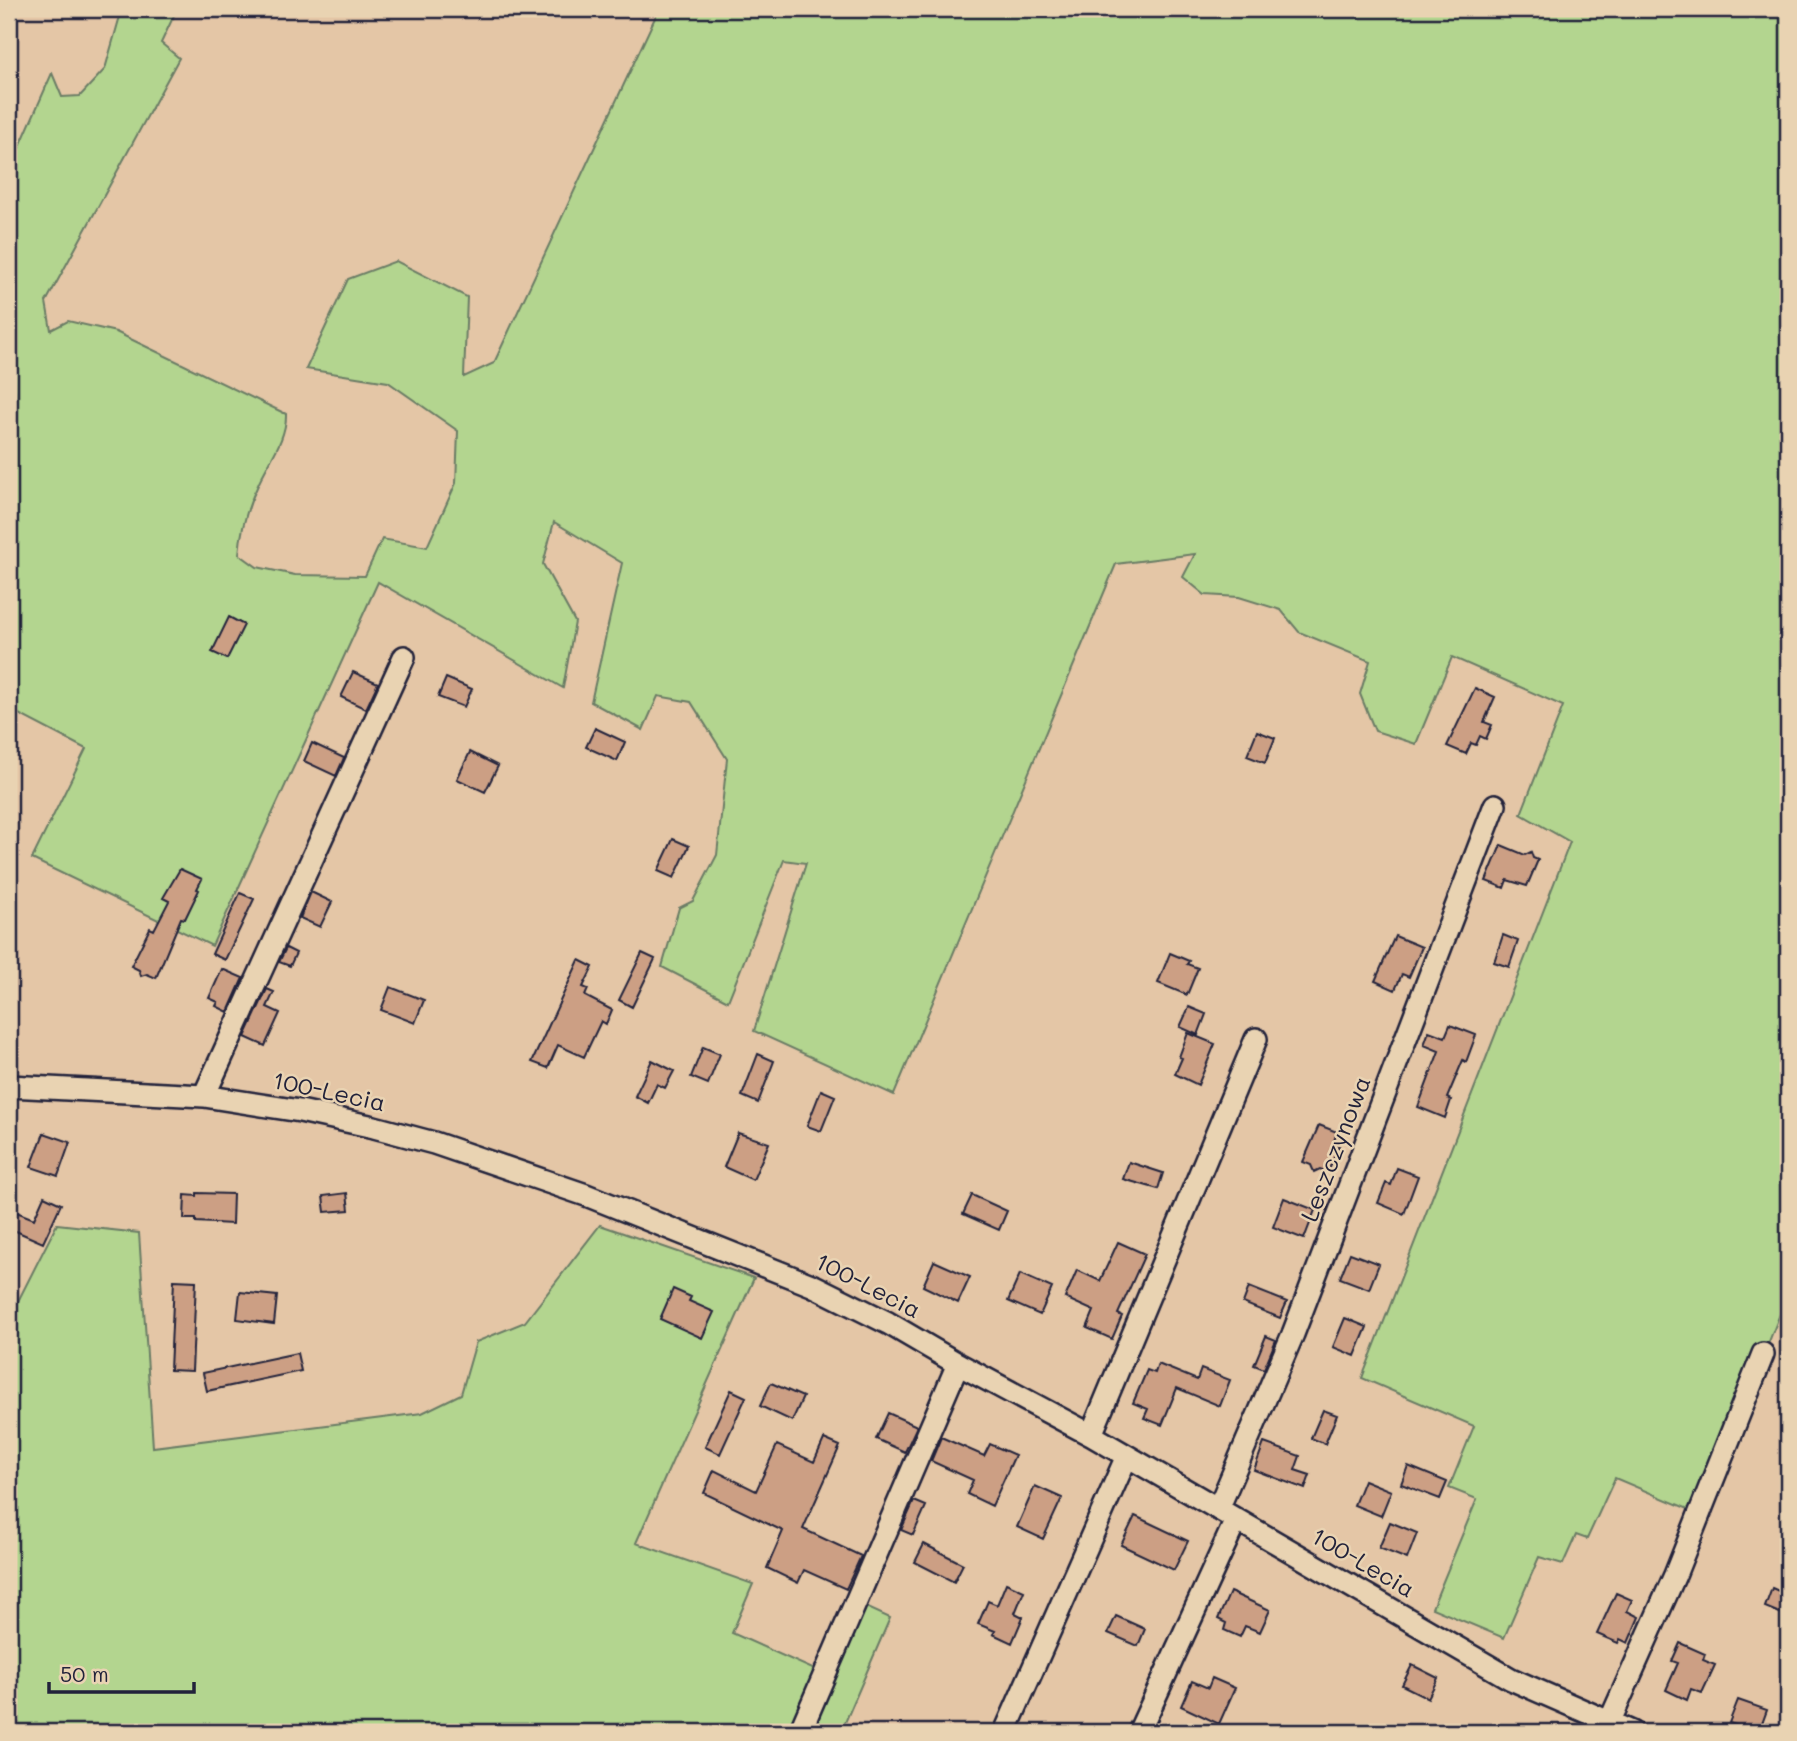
<svg xmlns="http://www.w3.org/2000/svg" width="1797" height="1741" viewBox="0 0 1797 1741" font-family="Mali,sans-serif">
<style>
.green{fill:#b3d58f;stroke:#6a7c65;stroke-width:2}
.building{fill:#cc9f84;stroke:#22223b;stroke-width:2}
.lines{fill:none;stroke-linecap:round;stroke-linejoin:round}
.minor-casing{stroke:#22223b;stroke-width:26}
.minor{stroke:#e9d3b2;stroke-width:21}
.labels{text-anchor:middle;stroke-width:5;stroke-linejoin:round;paint-order:stroke}
.street-label{font-size:24px;fill:#22223b;stroke:#e9d3b2}
</style>
<rect width="100%" height="100%" fill="#e4c6a6"/>
<filter id="ink" filterUnits="userSpaceOnUse"><feTurbulence type="fractalNoise" baseFrequency=".0143" numOctaves="2"/><feDisplacementMap in="SourceGraphic" scale="14" xChannelSelector="R" yChannelSelector="G"/><feConvolveMatrix kernelMatrix="1 2 1 2 8 2 1 2 1" color-interpolation-filters="sRGB"/></filter>
<g filter="url(#ink)">
<path class="green" d="M122,9h55l-16,34 18,15 -133,244 5,28 17,-9 48,11 170,82c1,25 -18,48 -28,71 -11,22 -17,44 -19,69l18,13 38,8 70,1 17,-37 45,8 29,-64 2,-52 -70,-49 -82,-13 42,-90 48,-18 71,36 -3,80 30,-14 165,-354h1129v1285l-88,220 -85,-36 -28,61 -11,-4 -13,29 -24,-7 -35,81 -72,-30 45,-109 -28,-11 25,-62 -112,-48 208,-536 -49,-28 42,-108 -111,-49 -36,87 -41,-13 -15,-37 10,-33 -71,-29 -18,-22 -42,-13 -34,-2 -22,-18 12,-23 -79,10 -222,531 -140,-64 52,-168 -22,-3 -56,141 -66,-34 17,-59 14,-7 24,-46 10,-96 -36,-57 -33,-6 -15,34 -52,-28 31,-139 -68,-41 -11,42 32,58 -12,66 -185,-106 -166,364 -180,-87 54,-110 -77,-40v-274l7,-34 -3,-42 -4,13v-201l43,-98 10,24 18,-1 25,-27z
M57,1224l82,9 14,214 269,-34 39,-19 15,-52 49,-20 75,-97 154,53 -118,265 117,41 -21,49 85,38 36,-70 37,17 -49,114h-832v-413z"/>
<path class="building" d="M229,617l15,8 -17,34 -15,-7z
M353,672l25,11 -12,26 -25,-12z
M446,678l26,11 -8,18 -26,-10z
M1475,688l20,9 -11,25 8,3 -6,14 -6,-3 -4,9 -5,-2 -5,11 -19,-8z
M595,728l30,14 -8,19 -31,-14z
M1257,731l18,7 -10,25 -18,-7z
M312,743l32,15 -8,18 -32,-15z
M470,752l28,14 -13,26 -28,-13z
M673,839l16,7 -15,32 -16,-7z
M1501,845l24,10 6,-3 2,6 5,2 -11,26 -20,-6 -3,8 -18,-7z
M180,869l22,10 -5,10 2,1 -14,29 -4,-1 -25,60 -9,-4 -6,2 -2,-6 -8,-4 19,-38 4,2 15,-29 -6,-3z
M311,892l21,10 -12,25 -20,-9z
M240,893l14,6 -29,61 -13,-6z
M1503,935l15,6 -9,26 -15,-5z
M1395,936l27,11 -13,30 -7,-3 -7,16 -20,-9z
M286,948l10,5 -6,13 -11,-4z
M642,953l13,6 -23,48 -13,-7z
M1170,953l19,8 -2,3 11,4 -11,27 -29,-12z
M579,960l14,7 -10,20 5,2 -3,7 27,14 -6,14 -5,-3 -17,36 -26,-12 -10,23 -16,-6z
M222,969l21,9 -15,34 -12,-6 2,-4 -9,-4z
M390,987l34,13 -9,23 -34,-13z
M267,989l7,3 -7,15 13,6 -15,33 -20,-9z
M1189,1007l17,7 -8,21 -18,-8z
M1450,1025l26,10 -10,27 -3,-2 -16,38 4,2 -6,18 -27,-11 21,-56 -15,-6 5,-14 16,6z
M1188,1033l27,11 -17,41 -23,-11 7,-16 -3,-1z
M703,1047l17,7 -12,30 -17,-7z
M758,1054l16,7 -16,42 -16,-7z
M652,1060l22,11 -9,17 -8,-4 -9,19 -13,-7z
M821,1090l14,6 -14,35 -14,-5z
M1319,1125l18,7 -4,12 6,2 -11,26 -8,-3 -6,3 -3,-7 -8,-3z
M44,1133l26,9 -12,34 -27,-9z
M738,1133l31,10 -16,37 -29,-13z
M1129,1162l34,11 -5,16 -35,-10z
M1397,1168l21,8 -14,38 -26,-11 8,-20 5,2z
M197,1193l36,1 -1,30 -36,-2v-3h-12l1,-24 12,1z
M347,1193l2,17 -24,2 -2,-16z
M972,1195l35,16 -8,19 -36,-16z
M44,1196l17,8 -18,39 -34,-15v-19l25,10z
M1284,1198l31,12 -11,29 -31,-12z
M1118,1242l27,12 -27,60 4,2 -10,23 -25,-11 7,-17 -29,-13 12,-28 23,11z
M1350,1253l29,11 -10,25 -29,-11z
M934,1261l36,16 -12,26 -35,-17z
M1020,1274l32,14 -12,27 -32,-14z
M174,1280l22,1 -4,90 -22,-1z
M1249,1287l38,15 -7,16 -37,-15z
M673,1289l18,8 -2,4 25,11 -12,26 -42,-19z
M240,1292l37,4 -3,28 -37,-5z
M1345,1318l22,9 -12,29 -22,-9z
M1266,1336l10,4 -12,29 -10,-4z
M297,1353l4,18 -94,20 -4,-18z
M1158,1364l39,16 4,-11 29,11 -10,26 -43,-18 -15,37 -18,-7 4,-9 -15,-6 14,-33 8,3z
M771,1383l32,14 -11,24 -32,-15z
M731,1390l15,7 -26,57 -15,-7z
M1323,1410l14,5 -12,29 -14,-6z
M888,1413l29,13 -12,26 -29,-13z
M941,1437l43,19 6,-12 25,11 -23,51 -25,-12 6,-14 -42,-19z
M824,1439l16,7 -37,83 58,27 -15,33 -42,-19 -6,13 -31,-15 16,-37 -79,-38 10,-23 42,21 21,-46 37,17z
M1264,1443l36,13 -5,14 15,5 -5,14 -51,-19z
M1408,1466l39,16 -7,17 -39,-15z
M1364,1480l27,11 -10,25 -27,-11z
M1035,1486l27,12 -19,41 -26,-12z
M914,1501l12,5 -13,29 -12,-5z
M1135,1516l53,25 -14,29 -53,-25z
M1390,1522l27,11 -10,26 -28,-11z
M924,1544l39,20 -9,18 -39,-20z
M1006,1583l18,8 -9,22 8,4 -11,26 -19,-9 2,-3 -17,-7 10,-23 9,4z
M1772,1588l16,7 -6,19 -17,-7z
M1230,1592l40,18 -10,22 -15,-6 -5,11 -16,-7 2,-7 -8,-4z
M1616,1593l16,7 -5,11 12,6 -11,26 -8,-4 -2,4 -21,-9z
M1116,1616l29,13 -7,17 -30,-13z
M1680,1643l25,11 -2,6 12,5 -13,28 -11,-4 -4,11 -21,-10 12,-27 -6,-2z
M1412,1665l26,13 -10,20 -26,-13z
M1212,1678l23,10 -16,36 -38,-18 11,-25 16,7z
M1738,1700l29,10 -8,22 -30,-9z"/>
<g class="lines">
<g class="minor-casing">
<path id="minor" d="M9,1086l195,10 96,15 74,16 60,16 152,52 228,91 74,37 70,41 133,71 420,244 121,53
M204,1096l200,-439
M1091,1435l165,-396
M1218,1509l75,-175 202,-529
M1609,1723l66,-148 88,-221
M800,1732l158,-368
M1005,1732l122,-276
M1139,1732l97,-212"/>
</g>
<use href="#minor" class="minor"/>
</g>
</g>
<g class="labels">
<g class="street-label">
<text transform="translate(329 1092) rotate(12)" y="8">100-Lecia</text>
<text transform="translate(1336 1149) rotate(-69)" y="8">Leszczynowa</text>
<text transform="translate(868 1286) rotate(27)" y="8">100-Lecia</text>
<text transform="translate(1363 1563) rotate(30)" y="8">100-Lecia</text>
</g>
</g>
<rect width="1797" height="1741" fill="none" stroke="#e9d3b2" stroke-width="35"/>
<rect x="18" y="18" width="1762" height="1706" fill="none" stroke="#22223b" stroke-width="2.5" filter="url(#ink)"/>
<path d="M49 1682v10h145v-10" fill="none" stroke="#22223b" stroke-width="3.5"/>
<text x="60" y="1682" font-size="21" fill="#22223b" stroke="#e9d3b2" stroke-width="5" paint-order="stroke">50 m</text>
</svg>
